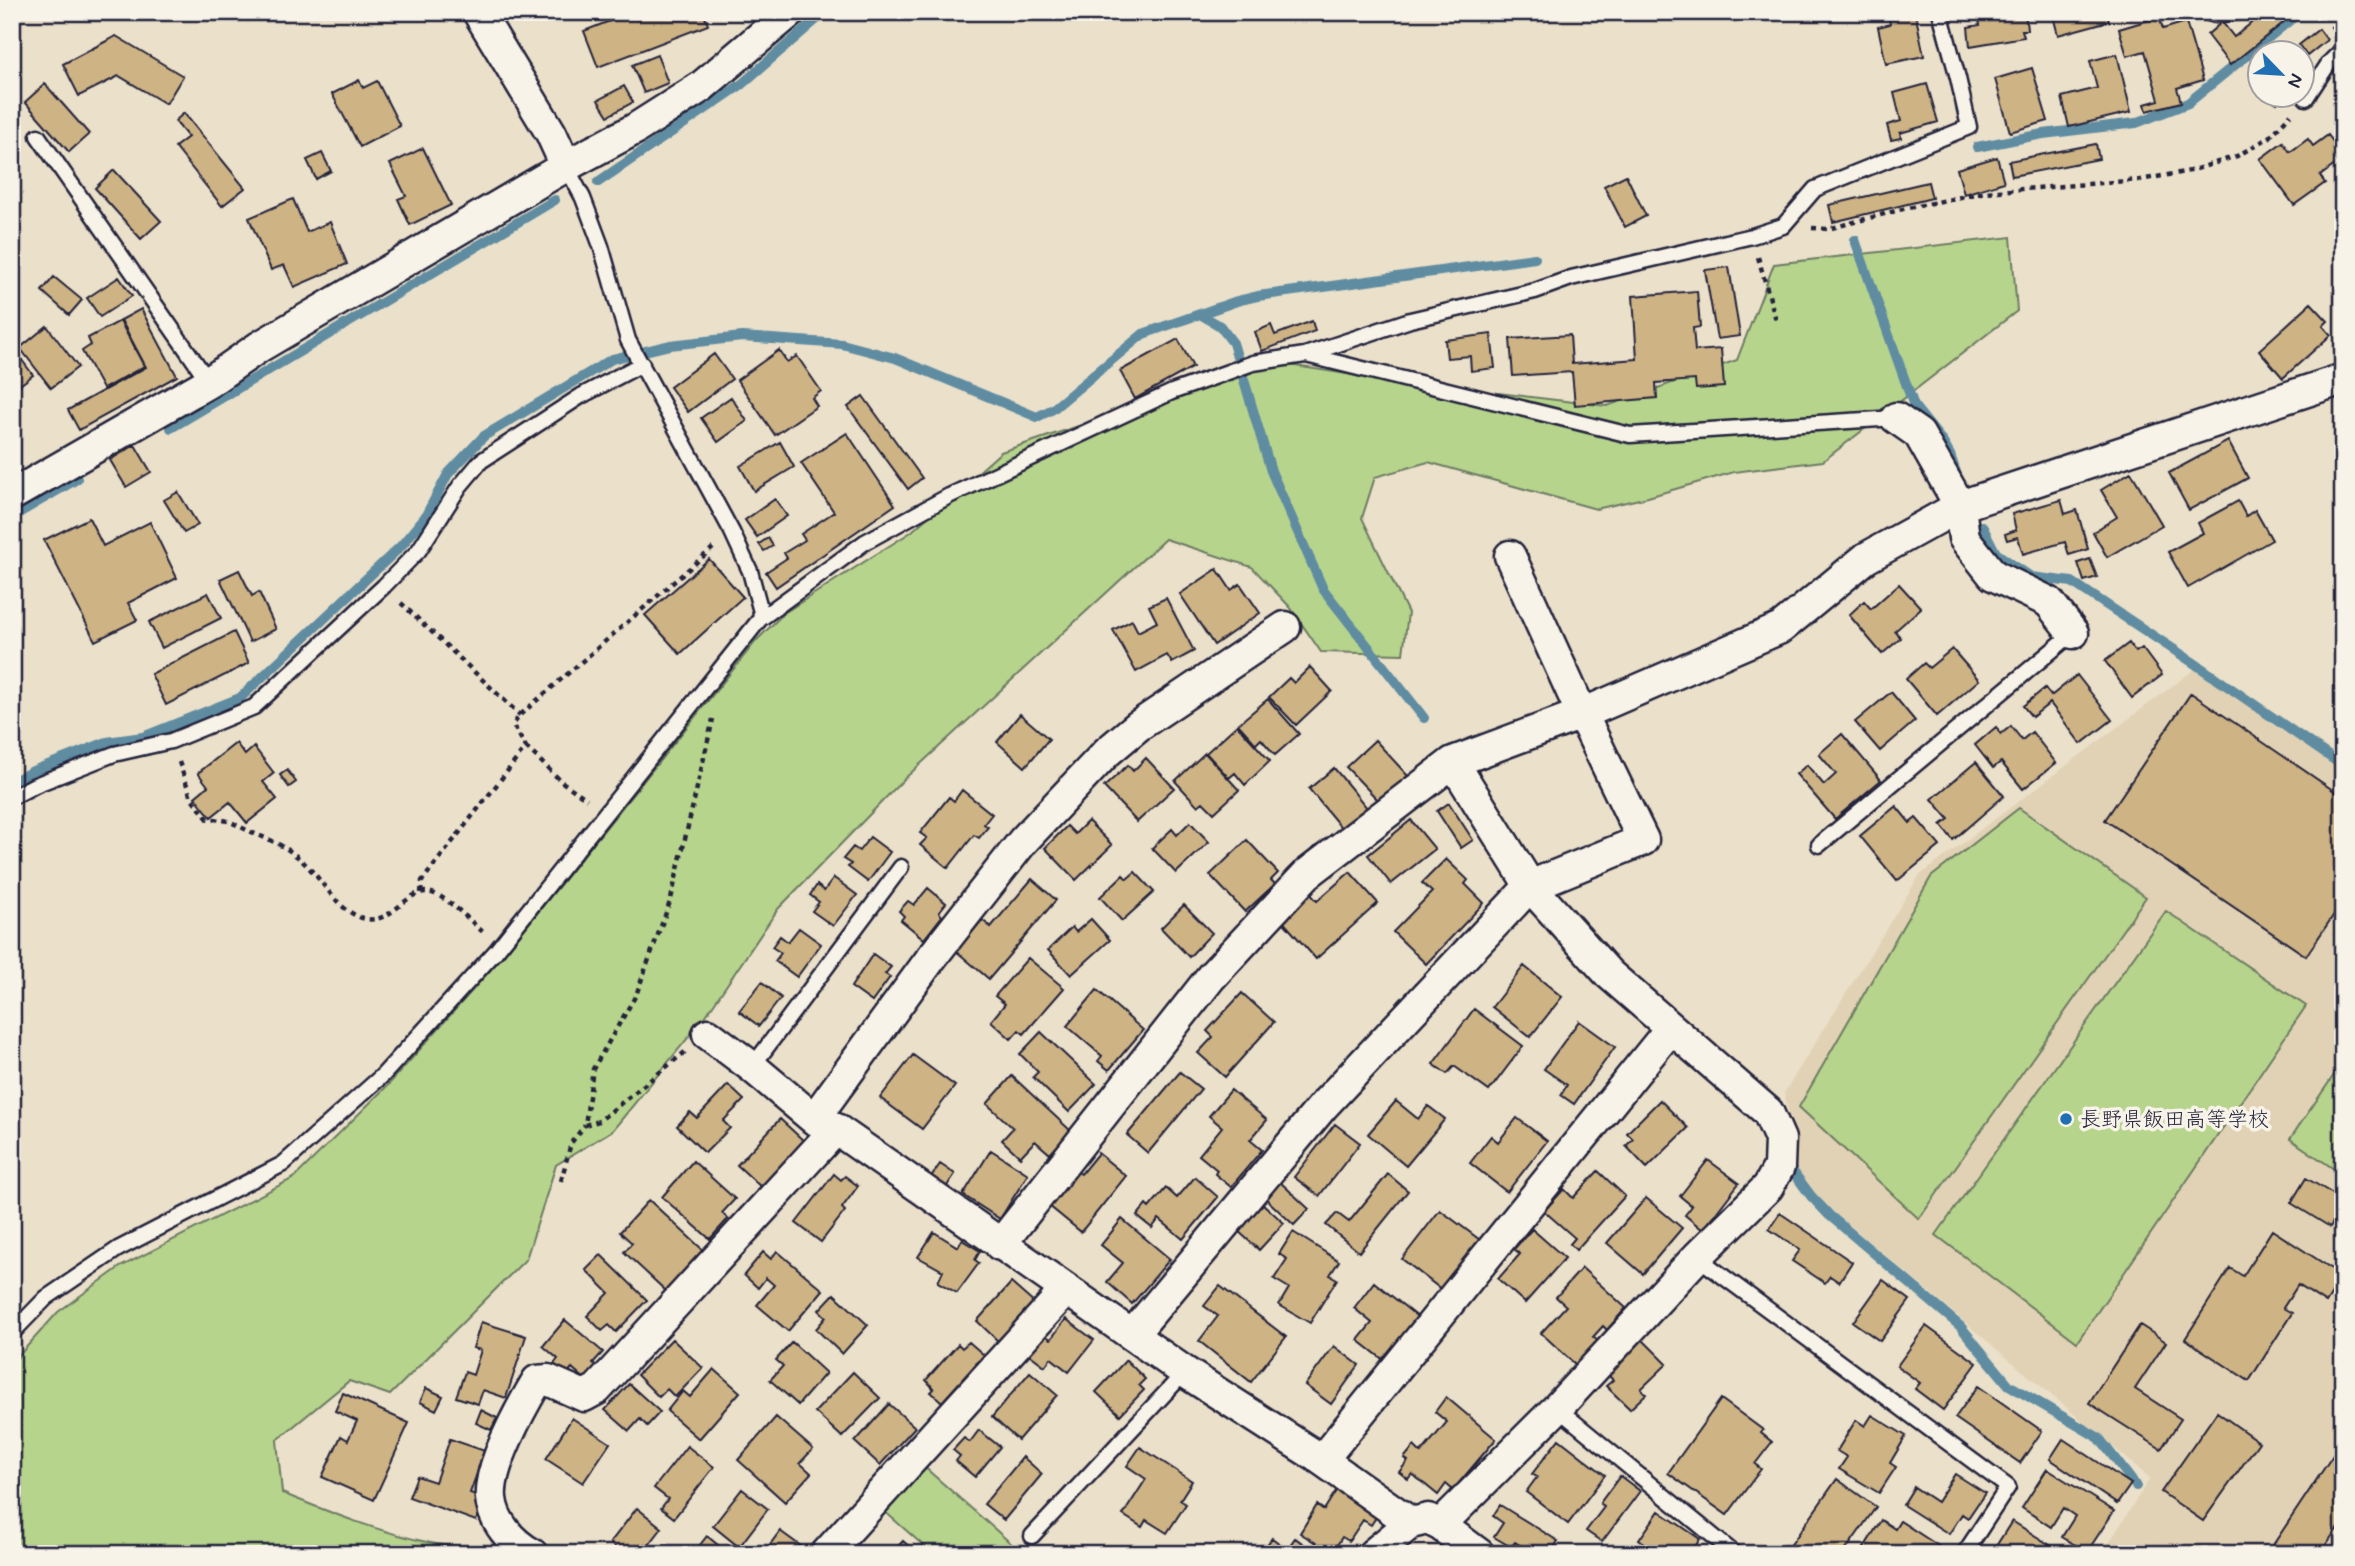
<svg xmlns="http://www.w3.org/2000/svg" width="2355" height="1566" viewBox="0 0 2355 1566" font-family="Mynerve,'Klee One',sans-serif">
<style>
.built{fill:#e2d2b5}
.green{fill:#b7d48c;stroke:#6c7b64;stroke-width:2}
.lines{fill:none;stroke-linecap:round;stroke-linejoin:round}
.stream{stroke:#5e8ca1;stroke-width:10}
.building{fill:#ceb384;stroke:#22223b;stroke-width:2}
.service-casing{stroke:#22223b;stroke-width:19}
.minor-casing{stroke:#22223b;stroke-width:35}
.path{stroke:#22223b;stroke-width:4.5;stroke-dasharray:5 5;stroke-linecap:butt}
.service{stroke:#f7f3e8;stroke-width:14}
.minor{stroke:#f7f3e8;stroke-width:30}
.poi-dot{fill:#1f6fb2;stroke:#f7f3e8;stroke-width:2.5}
.labels{text-anchor:middle;stroke-width:7;stroke-linejoin:round;paint-order:stroke}
.poi-label{font-size:21px;fill:#22223b;stroke:#f7f3e8;text-anchor:start}
</style>
<rect width="100%" height="100%" fill="#ebe0ca"/>
<filter id="ink" filterUnits="userSpaceOnUse"><feTurbulence type="fractalNoise" baseFrequency=".0143" numOctaves="2"/><feDisplacementMap in="SourceGraphic" scale="14" xChannelSelector="R" yChannelSelector="G"/><feConvolveMatrix kernelMatrix="1 2 1 2 8 2 1 2 1" color-interpolation-filters="sRGB"/></filter>
<g filter="url(#ink)">
<path class="built" d="M2203,663l140,96v795h-241l48,-76 -364,-306 10,-27 -12,-52 135,-217z"/>
<path class="green" d="M2011,237l6,74 -194,150 -89,11 -86,25 -52,12 -168,-47 -53,15 -13,41 46,95 -5,41 -82,-2 -31,-45 -38,-40 -87,-28 -263,242 -124,128 -73,108 -92,113 -57,35 -30,94 -136,136 -41,-14 -72,59 5,53c49,20 97,39 149,50 26,6 57,1 80,11h-499v-191l46,-51 62,-45 174,-89 96,-95 111,-125 255,-317 28,-28 127,-81 90,-80 268,-90 111,17 227,27 130,-46 37,-96z
M2019,808l127,89 -227,322 -120,-112 132,-230z
M2166,911l140,95 -229,336 -141,-107z
M2343,1062v113l-53,-36z
M922,1465l101,89h-90l-50,-44z"/>
<g class="lines">
<path class="stream" d="M1977,147l66,-13 93,-11 52,-20 112,-91
M598,182l144,-98 83,-72
M1855,240l59,166 28,35 8,14 8,23
M1200,314l20,12 13,17 38,128 52,118 101,129
M171,428l384,-228
M12,517l65,-38
M1982,526l14,27 20,14 15,10 41,5 122,81 149,103
M12,782l21,-11 74,-29 36,-5 97,-39 161,-152 24,-29 23,-43 36,-38 128,-77 58,-14 72,-8 100,7 53,14 142,59 16,-8 90,-75 94,-33 21,-5 277,-38
M1791,1169l20,27 18,19 131,111 49,59 90,53 37,48"/>
</g>
<path class="building" d="M619,12h84l5,13 -110,42 -14,-36 36,-14z
M1888,12h27l9,44 -38,8 -8,-37 12,-3z
M1978,12h47l2,18h-5l2,7 -54,9 -2,-19 12,-2z
M2052,12h55l2,9 -51,14z
M2265,12h10l8,11 -53,42 -23,-30 15,-13 12,15z
M2336,12h7v17l-7,5 -5,-7 10,-8z
M2159,17l4,12 23,-7 17,58 -26,8 4,14 -34,9 -2,-7 14,-4 -14,-49 -18,5 -8,-27z
M2319,29l8,11 -20,16 -8,-11z
M116,36l67,40 -17,28 -47,-28 -40,20 -16,-32z
M2117,54l14,58 -62,15 -7,-30 35,-9 -7,-27z
M657,55l11,28 -24,10 -12,-28z
M2032,68l16,53 -38,11 -15,-53z
M359,80l4,8 14,-7 23,45 -40,21 -28,-53z
M45,84l44,50 -20,18 -44,-50z
M1927,84l11,38 -38,11 1,5 -10,2 -4,-15 14,-4 -7,-28z
M624,86l9,16 -25,14 -10,-16z
M2264,94h18l-5,9z
M184,113l61,75 -23,18 -47,-59 13,-10 -13,-16z
M2328,135l15,20v4l-23,17 5,7 -31,22 -34,-46 23,-17 7,10 18,-13 5,7z
M2096,144l3,15 -87,17 -3,-15z
M423,148l28,57 -41,20 -12,-26 8,-3 -16,-32z
M322,153l9,18 -15,8 -9,-19z
M1997,157l7,25 -40,12 -7,-25z
M114,170l47,51 -20,18 -46,-51z
M1626,175l20,41 -21,11 -21,-41z
M1928,182l4,16 -99,24 -4,-17z
M293,199l14,33 23,-10 17,42 -53,23 -10,-22 -13,5 -22,-52z
M1729,267l11,69 -23,3 -12,-69z
M54,277l28,23 -13,15 -27,-24z
M119,277l13,19 -32,21 -13,-19z
M1697,291l3,36 -7,1 2,23 26,-2 3,38 -28,2 -1,-9 -39,3 1,15 -82,7 -3,-33 -59,4 -3,-37 60,-4 2,29 65,-5 -4,-63z
M2311,303l17,18 -5,5 8,9 -48,43 -24,-28z
M141,309l36,67 -98,54 -11,-20 78,-43 -25,-47z
M120,321l24,45 -41,23 -21,-38 9,-6 -3,-7z
M1312,321l3,10 -53,20 -7,-19 16,-7 4,10z
M47,326l31,41 -27,21 -31,-40z
M1491,334l4,34 -24,3 -1,-15 -23,2 -2,-18z
M1178,339l15,28 -58,32 -15,-28z
M13,348l20,27 -21,16v-42z
M779,350l8,12 10,-6 24,35 -9,7 5,8 -42,29 -38,-55z
M714,354l18,25 -44,33 -18,-25z
M863,396l59,82 -14,11 -60,-82z
M731,397l16,24 -29,21 -17,-24z
M847,433l48,72 -119,82 -10,-15 21,-14 -3,-5 21,-13 -4,-6 33,-22 -33,-49z
M2228,441l20,37 -59,32 -20,-37z
M780,442l14,25 -40,24 -14,-25z
M135,445l16,27 -25,15 -16,-27z
M2131,472l31,53 -55,32 -14,-25 24,-15 -16,-27z
M178,492l20,33 -14,8 -20,-33z
M775,499l12,17 -30,21 -12,-17z
M2061,500l4,14 12,-4 11,39 -19,6 -4,-13 -42,12 -5,-17 -11,3 -2,-6 11,-4 -4,-16z
M2238,501l8,15 9,-6 17,30 -84,48 -20,-36 35,-19 -5,-10z
M89,518l14,28 47,-24 27,56 -49,25 9,17 -42,21 -51,-101z
M768,538l5,8 -9,5 -5,-7z
M709,559l34,38 -63,57 -35,-39z
M2090,559l7,18 -13,4 -6,-18z
M1217,569l14,21 9,-6 20,29 -46,32 -34,-51z
M239,570l13,26 7,-4 17,37 -26,13 -30,-63z
M1899,584l22,24 -26,23 6,7 -19,16 -33,-39 15,-14 7,8z
M208,593l13,25 -59,30 -13,-26z
M1166,598l28,53 -22,12 -5,-8 -31,17 -23,-42 19,-10 6,12 19,-10 -8,-16z
M234,632l15,31 -83,42 -15,-31z
M2129,643l7,9 6,-4 20,27 -30,23 -27,-37z
M1952,649l27,31 -42,36 -31,-37 18,-16 5,5z
M1310,667l22,24 -36,34 -27,-28 20,-19 5,5z
M2077,675l35,45 -31,24 -31,-41 -18,14 -9,-11 22,-18 6,8z
M1891,692l24,29 -35,30 -25,-29z
M2191,693l152,104v104l-37,55 -201,-136z
M1268,699l31,35 -24,21 -14,-16 -5,5 -18,-20z
M1020,714l29,25 -24,28 -28,-25z
M1237,725l33,36 -25,24 -10,-12 -6,5 -23,-25z
M2011,726l11,14 10,-8 24,31 -33,26 -22,-27 -8,6 -18,-23 21,-18 5,7z
M1842,734l39,46 -46,39 -39,-45 11,-9 17,20 12,-11 -17,-20z
M1375,740l33,36 -28,26 -34,-35z
M236,743l9,12 9,-8 20,26 -11,9 14,17 -30,24 -17,-21 -19,15 -16,-20 13,-11 -10,-13z
M1205,753l34,37 -25,23 -11,-11 -5,4 -23,-25z
M1146,758l28,30 -37,34 -33,-35 24,-22 5,6z
M1976,762l28,34 -51,44 -12,-15 8,-6 -17,-20z
M1334,768l34,41 -25,21 -34,-41z
M287,770l9,12 -7,5 -9,-12z
M962,790l30,24 -8,10 4,3 -9,11 -5,-3 -26,33 -28,-23 7,-7 -7,-5 29,-36 5,4z
M1449,803l24,37 -12,8 -24,-37z
M1896,806l14,17 6,-5 24,28 -43,35 -37,-45z
M1411,820l24,29 -44,35 -23,-29z
M1088,821l24,24 -36,35 -31,-32 22,-22 8,8z
M1190,822l19,20 -33,31 -24,-25 20,-19 5,6z
M870,837l20,15 -22,30 -20,-15 3,-3 -8,-5 10,-12 6,4z
M1247,840l31,33 -7,7 4,4 -30,28 -35,-37z
M1446,859l22,21 -3,4 19,19 -58,61 -33,-32 39,-40 -10,-9z
M1135,872l19,20 -32,29 -22,-24 23,-22 4,4z
M1350,872l28,31 -62,56 -37,-42 29,-26 9,10z
M834,878l23,17 -24,31 -21,-15 7,-9 -9,-7 7,-10 7,6z
M1032,879l24,21 -67,79 -33,-28 26,-31 9,7z
M928,888l18,15 -7,9 3,4 -18,23 -23,-19 3,-4 -5,-5 9,-10 6,4z
M1184,905l28,28 -23,24 -28,-29z
M1091,919l19,21 -39,35 -23,-25 24,-23 4,5z
M799,928l22,16 -24,33 -22,-16 6,-8 -9,-6 8,-11 8,6z
M873,954l18,13 -6,7 5,3 -18,25 -21,-15z
M1028,958l36,30 -40,46 -5,-4 -8,9 -20,-18 14,-17 -10,-8z
M1524,966l38,31 -32,40 -38,-30z
M762,982l19,16 -22,28 -20,-15z
M1097,990l46,40 -34,40 -11,-9 4,-5 -35,-30z
M1242,993l32,29 -49,55 -27,-24 15,-16 -6,-6z
M1474,1009l49,37 -34,45 -35,-25 -7,8 -14,-10z
M1579,1021l36,26 -41,57 -13,-9 6,-10 -23,-16z
M1041,1032l55,52 -27,28 -36,-35 5,-5 -18,-18z
M913,1055l42,31 -33,43 -42,-31z
M1180,1072l21,17 -53,64 -21,-18z
M1012,1076l59,55 -21,23 -15,-13 -15,16 -18,-17 11,-12 -26,-24z
M728,1085l16,15 -21,21 7,7 -25,25 -28,-27 13,-14 7,6z
M1231,1090l36,30 -17,20 12,10 -31,37 -16,-13 2,-4 -18,-15 23,-28 -13,-11z
M1660,1100l28,28 -41,40 -21,-22 7,-7 -6,-6z
M1396,1101l22,18 10,-13 17,13 -39,47 -38,-32z
M1517,1118l30,23 -40,51 -37,-29 21,-27 7,6z
M780,1119l25,23 -43,46 -25,-23z
M1335,1124l25,19 -41,53 -25,-19z
M991,1150l37,24 -28,45 -37,-24z
M1098,1153l28,23 -45,56 -33,-27 28,-34 5,3z
M1708,1160l31,23 -36,47 -18,-15 7,-9 -12,-10z
M693,1161l42,38 -13,14 6,6 -18,20 -48,-42z
M940,1164l15,10 -10,15 -15,-11z
M1598,1171l27,25 -49,54 -6,-6 5,-6 -31,-27 20,-22 9,9z
M834,1174l7,6 4,-4 13,10 -16,22 3,3 -24,31 -25,-19z
M1388,1174l20,17 -49,61 -33,-27 11,-12 12,9z
M1195,1177l23,20 -35,42 -24,-20 -7,9 -15,-12 9,-11 3,3 17,-20 11,10z
M2306,1178l37,22v6l-13,21 -39,-24z
M1279,1181l30,28 -15,16 -30,-28z
M1646,1198l36,30 -39,46 -36,-31z
M649,1200l54,50 -37,41 -42,-39 8,-9 -12,-11z
M1262,1203l22,20 -25,27 -22,-20z
M1440,1210l40,30 -38,50 -40,-31z
M1780,1213l72,49 -13,20 -9,-6 -5,7 -33,-22 8,-11 -31,-21z
M1122,1219l48,40 -38,45 -25,-22 16,-19 -22,-18z
M1532,1229l33,29 -40,45 -27,-24 22,-25 -6,-5z
M2272,1230l71,46 -17,27 -28,-18 -15,23 9,5 -43,68 -64,-42 45,-71 13,8z
M934,1232l24,15 4,-7 18,11 -5,9 4,3 -22,30 -19,-11 5,-11 -25,-14z
M1293,1232l46,29 -9,14 7,4 -27,44 -31,-18 10,-17 -15,-9 13,-20 -8,-5z
M777,1251l46,39 -35,41 -31,-26 17,-20 -8,-7 -8,10 -14,-13 19,-23 8,7z
M601,1255l46,45 -31,32 -7,-7 -7,6 -15,-15 22,-23 -23,-23z
M1582,1268l44,40 -19,22 -4,-4 -10,11 5,4 -22,24 -35,-32 25,-27 -10,-9z
M1883,1280l27,20 -30,41 -27,-19z
M1374,1282l45,36 -34,43 -27,-21 14,-17 -18,-15z
M1011,1283l24,21 -35,39 -23,-22z
M1220,1286l66,51 -35,45 -52,-41 19,-25 -14,-10z
M834,1294l34,31 -26,29 -26,-25 10,-12 -7,-7z
M2343,1311v19l-9,-6z
M1066,1319l28,21 -25,32 -18,-14 -6,8 -20,-15 15,-19 11,7z
M565,1320l38,32 -10,11 6,5 -12,13 -15,-13 -6,7 -12,-11 4,-5 -15,-13z
M481,1322l45,14 -20,62 -23,-8 -5,14 -22,-7 9,-25 8,3 8,-25 -8,-2z
M2140,1325l26,17 -31,47 46,30 -20,30 -72,-46z
M1926,1326l51,37 -34,47 -28,-21 5,-6 -23,-17z
M1641,1338l26,26 -26,25 5,5 -16,15 -24,-23 7,-6 -7,-7z
M672,1339l31,29 -28,29 -8,-8 -8,8 -22,-22z
M792,1342l34,31 -28,32 -28,-25 13,-14 -7,-6z
M969,1342l15,13 -42,47 -11,-10 3,-3 -8,-9 32,-36 4,4z
M1334,1346l25,19 -28,39 -26,-19z
M1126,1360l19,19 -6,6 5,5 -24,25 -24,-23z
M714,1369l26,23 -41,47 -32,-28 16,-20 7,6z
M853,1372l27,26 -38,39 -27,-25z
M1030,1372l27,23 -39,45 -26,-23z
M629,1384l31,28 -13,14 -7,-7 -11,12 -24,-21z
M1978,1386l64,45 -22,32 -65,-45z
M426,1388l17,8 -7,14 -16,-8z
M343,1393l66,30 -35,77 -52,-23 19,-41 7,4 9,-19 -22,-10z
M1446,1397l50,42 -43,51 -7,-6 -8,11 -26,-21 -4,5 -9,-7 9,-11 -4,-3 10,-12 7,7 26,-31 -12,-10z
M1721,1399l42,31 -2,3 11,9 -17,22 6,5 -34,46 -59,-42z
M889,1404l26,23 -35,38 -25,-23z
M481,1410l16,8 -6,12 -15,-7z
M2217,1412l42,30 -56,79 -42,-29z
M1872,1415l34,21 -16,27 6,4 -17,26 -40,-24 8,-12 -10,-6 19,-31 9,6z
M776,1417l37,32 -13,14 11,10 -26,29 -47,-42z
M572,1418l38,25 -27,40 -37,-24z
M979,1430l21,17 -25,30 -19,-16 4,-5 -7,-6 11,-12 6,4z
M450,1439l35,12 -15,42 14,5 -8,23 -67,-24 8,-21 18,6z
M1559,1439l46,36 -37,49 -42,-32 11,-15 -5,-3z
M2063,1439l68,45 -14,20 -67,-45z
M2343,1440v93l-6,-4 -14,20 7,5h-63z
M687,1446l27,21 -40,51 -13,-10 7,-9 -14,-11z
M1140,1447l52,34 -12,19 6,4 -19,29 -21,-13 -4,7 -19,-12 23,-36 -19,-13z
M1023,1457l19,17 -38,46 -20,-16z
M2047,1469l67,42 -27,41 -25,-15 13,-21 -12,-8 -12,19 -29,-19z
M1955,1474l30,19 -17,25 -6,-4 -13,20 -46,-29 11,-18 23,15z
M1620,1476l20,15 -38,51 -16,-11 18,-24 -4,-4z
M1837,1479l39,28 -33,47h-41l-12,-8z
M1339,1486l41,25 -9,14 -8,-5 -14,21 -7,-4 -10,16 -32,-20 17,-28 7,5z
M742,1489l26,20 -29,38 -26,-21z
M1500,1505l58,36 -8,13h-16l-19,-12 -4,5 -17,-10 9,-14 -10,-7z
M637,1508l25,20 -20,26h-20l-12,-11z
M1659,1511l41,28 -10,15h-48l5,-8 -8,-6z
M1881,1520l14,9 5,-8 43,28 -3,5h-66l-10,-6z
M2012,1521l52,33h-73z
M780,1531l22,16 -3,4 3,3h-39z
M707,1536l22,18h-36z
M1272,1538l15,11 8,-11 23,16h-58z
M903,1541l15,13h-27z"/>
<g class="lines">
<g class="service-casing">
<path id="service" d="M2206,12l9,3 23,-3
M2306,98l23,-35 14,-14
M38,136l171,246
M566,166l17,32 18,48 27,94 104,192 18,39 11,41 -1,7
M1306,355l324,80 266,-17
M12,797l23,-12 79,-31 57,-13 83,-34 130,-121 35,-36 41,-64 21,-25 100,-65 61,-32
M1819,845l254,-212
M752,1067l149,-200
M1697,1257l311,230 -44,67
M12,1333l34,-35 72,-49 165,-85 100,-89 113,-124 264,-332 105,-77 84,-46 223,-104 81,-29 52,-8 105,-35 125,-29 36,-13 181,-42 31,-10 32,-37 154,-62 -11,-49 -18,-66
M1557,1408l178,146
M1032,1536l153,-164"/>
</g>
<g class="minor-casing">
<path id="minor" d="M478,12l73,121 15,33
M1896,418l23,16 41,72 4,32 29,37 56,27 24,31
M12,495l197,-113 50,-35 307,-181 69,-37 66,-42 89,-75
M1453,762l129,-48 199,-86 85,-70 94,-52 383,-127
M708,1034l44,33 62,52 22,10 349,243 137,88 89,63 17,-4 12,6 39,29
M814,1119l118,-162 91,-116 84,-89 31,-26 147,-99
M1000,1245l211,-268 96,-103 146,-112 77,124 79,88 159,138 12,27 -1,28 -11,20 -71,70 -140,151 -117,117
M1133,1334l190,-228 207,-220 113,-46 -61,-126 -72,-158
M1322,1460l349,-432
M532,1554c-20,-11 -39,-32 -41,-56 -3,-31 30,-90 46,-117l11,-1 36,16 13,-7 239,-260
M826,1554l240,-264
M1373,1554l38,-31"/>
</g>
<path class="path" d="M1812,228l16,1 75,-20 82,-17 155,-12 50,-9 47,-15 33,-19 21,-23
M1758,257l18,63
M401,603l119,112
M526,747l36,35 25,17
M179,762l12,35 17,22c24,0 25,5 45,14 25,10 39,16 58,37 14,15 26,36 44,45 33,18 49,-25 72,-23 17,1 43,29 56,40
M421,893l1,-12 104,-134 -13,-22 7,-10 193,-167
M685,1052l-86,69 -14,4 8,-56 43,-74 35,-96 42,-180
M561,1181l10,-38 14,-18"/>
<use href="#service" class="service"/>
<use href="#minor" class="minor"/>
</g>
</g>
<circle class="poi-dot" cx="2066" cy="1119" r="7"/>
<g class="labels">
<g class="poi-label">
<text x="2080" y="1126">長野県飯田高等学校</text>
</g>
</g>
<rect width="2355" height="1566" fill="none" stroke="#f7f3e8" stroke-width="42"/>
<rect x="21" y="21" width="2313" height="1524" fill="none" stroke="#22223b" stroke-width="2.5" filter="url(#ink)"/>
<g transform="translate(2281 74) rotate(115)"><circle r="33" fill="#f7f3e8" stroke="#a29fa3" stroke-width="2"/>
<path d="M0-5L12 26L0 18L-12 26Z" fill="#1f6fb2"/>
<text y="-10" font-size="19" font-weight="bold" text-anchor="middle" fill="#22223b">N</text>
</g>
</svg>
